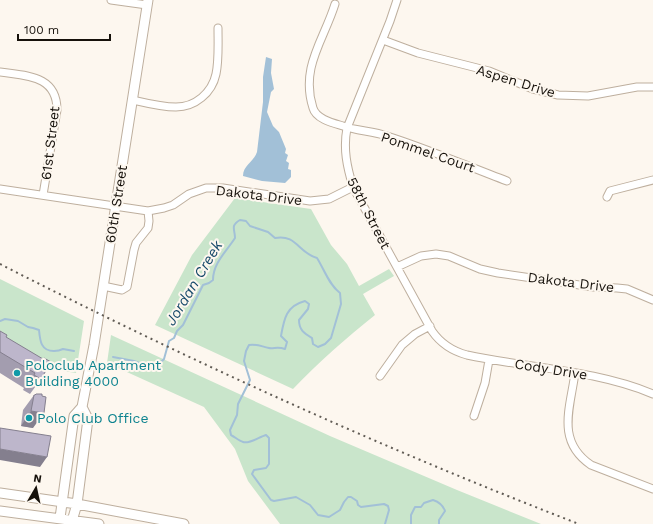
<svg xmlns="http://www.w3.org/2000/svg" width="653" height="524" viewBox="0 0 653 524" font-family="'Work Sans',sans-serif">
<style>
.green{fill:#c9e5cb}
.water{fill:#a2c0d7}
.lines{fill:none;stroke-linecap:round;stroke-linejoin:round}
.stream{stroke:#a2c0d7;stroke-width:2}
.minor-casing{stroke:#beaf9e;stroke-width:9}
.major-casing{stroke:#beaf9e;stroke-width:11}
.minor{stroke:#fff;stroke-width:7}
.major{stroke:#fff;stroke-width:9}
.rail{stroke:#615c55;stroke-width:2;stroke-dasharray:2 4;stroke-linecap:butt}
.wall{fill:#a39daf}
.shaded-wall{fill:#847f8e}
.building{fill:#bdb6cb;stroke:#847f8e}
.culture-dot{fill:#0f9aa8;stroke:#fdf7ef;stroke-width:1.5}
.labels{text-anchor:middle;stroke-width:4;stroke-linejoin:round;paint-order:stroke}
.street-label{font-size:14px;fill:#16110b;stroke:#fdf7ef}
.culture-label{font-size:14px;fill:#0d838f;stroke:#fdf7ef;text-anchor:start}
.water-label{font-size:15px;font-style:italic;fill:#16496a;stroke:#fdf7ef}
</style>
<rect width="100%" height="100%" fill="#fdf7ef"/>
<path class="green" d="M235,198l76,11 20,36 16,19 12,22 30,-17 5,7 -31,18 12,21c-29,23 -56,47 -82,74l-138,-64 37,-70z
M0,279l84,42 -8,52 -39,-6 -37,-23z
M111,335l219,101 127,54 84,34h-261l-32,-43 -13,-32 -31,-42 -97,-44z"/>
<path class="water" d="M266,57l6,2 -1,14 3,16 -3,3 -4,20 6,14 6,6 7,17 -1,4 3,2 -2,6 3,2 -1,6 3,1v7l-6,6 -23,-2 -19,-5c0,-11 11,-14 14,-24l6,-50v-25z"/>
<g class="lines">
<path class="stream" d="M0,321l5,-2 13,2 10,6 5,1 6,2c1,11 2,21 15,21 4,0 5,0 9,-2l11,2
M113,357l21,4 16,6h4l7,-5 3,-3 5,-18 5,-3 3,-7 6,-6 20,-40 6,-2 4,-3c0,-17 13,-28 22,-42 0,-9 -5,-12 5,-18l6,1 4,5 18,6 7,6c22,-4 23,15 42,20 7,11 12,27 23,35l1,11 -10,34 -6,6 -7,3 -5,-3 -1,-6c-8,-5 -13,-8 -13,-18l9,-11 1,-5 -4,-3c-19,5 -21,18 -24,35l6,6 -2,7c-8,-3 -11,0 -16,-1 -9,-2 -11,-4 -20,-3l-3,6 -2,10 6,19 -12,24 -1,11 -7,15 1,5c4,2 8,6 12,7 7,2 16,-5 23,-7l3,3v26l-3,4 -12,2 -2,4 19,26 3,1 22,-4 14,8 8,10 11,2 11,-7 4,-8 4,-5h3l6,4 1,4 3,2 23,-3 4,2 1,4 -4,14
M411,524v-9l4,-8h6l3,-4 9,-3c6,2 10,5 12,11l-6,9v4"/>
<g class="minor-casing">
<path id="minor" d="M111,0l36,5
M397,0l-7,21 -43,107c-4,21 0,39 6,59l79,144c9,13 20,20 35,24 61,13 129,15 186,39
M335,4c-11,36 -35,63 -22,104 3,11 20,15 30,18 14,5 30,5 44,10 41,13 80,30 120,45
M383,40l35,13 71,18 44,18 25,6 30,1 49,-9h16
M0,72c26,4 57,3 57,38l-14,85
M133,100c13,3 28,7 43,7 19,0 36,-14 40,-33 3,-14 2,-31 2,-46
M0,189l148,22 16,-3 9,-3 16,-11 17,-6h17l87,13 19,-2 24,-12
M607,197l3,-6 43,-11
M397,267l24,-11 15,-2 13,2 31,13 18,4 95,14 24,1 10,1 26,11
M103,286l19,4 5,-3 7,-37 2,-7 12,-15 1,-7 -1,-10
M575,373c-5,36 -19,68 16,92l62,24
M380,376l22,-31 13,-11 15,-8
M474,416l11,-33 4,-23"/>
</g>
<g class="major-casing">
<path id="major" d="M0,493l77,11 107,20
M0,511l99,13
M60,518l14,-102 8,-9 12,-62 54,-345
M72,521l5,-17 11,-85 -6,-12"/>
</g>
<use href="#minor" class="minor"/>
<use href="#major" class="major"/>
<path class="rail" d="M0,264c188,96 382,184 579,260"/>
</g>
<path class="wall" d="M0,331l6,6 35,42 -11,15 -7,-4 1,-2 -24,-15z
M36,394l-3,34 -12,-2 2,-16 11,-15h1z"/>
<path class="shaded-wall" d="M31,411l13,2 -11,15 -12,-2z
M0,449l47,8 -7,10 -40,-7z"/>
<path class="building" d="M0,331l7,4 -1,2 37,22 1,-1 7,4 -10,17 -7,-4 1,-2 -35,-21z
M36,394h6v2l4,1 -2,16 -13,-2 3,-16h1z
M0,428l51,8 -4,21 -47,-8z"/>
<g class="culture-dot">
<circle cx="17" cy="373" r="4"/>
<circle cx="29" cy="418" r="4"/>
</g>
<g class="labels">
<g class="street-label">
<text transform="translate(516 81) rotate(17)" y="5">Aspen Drive</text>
<text transform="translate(50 143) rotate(-83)" y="5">61st Street</text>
<text transform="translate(428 152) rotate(19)" y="5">Pommel Court</text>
<text transform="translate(259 195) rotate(7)" y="5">Dakota Drive</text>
<text transform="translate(116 204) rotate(-81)" y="5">60th Street</text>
<text transform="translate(369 213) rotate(63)" y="5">58th Street</text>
<text transform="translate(571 282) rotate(7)" y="5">Dakota Drive</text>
<text transform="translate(551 369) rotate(9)" y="5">Cody Drive</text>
</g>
<g class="culture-label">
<text x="25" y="370">Poloclub Apartment<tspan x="25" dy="16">Building 4000</tspan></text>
<text x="37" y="423">Polo Club Office</text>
</g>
<g class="water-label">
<text transform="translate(194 283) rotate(-59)" y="5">Jordan Creek</text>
</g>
</g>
<g transform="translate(36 488) rotate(9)" stroke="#fdf7ef" stroke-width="3" paint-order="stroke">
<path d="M0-3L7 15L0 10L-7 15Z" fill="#16110b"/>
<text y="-6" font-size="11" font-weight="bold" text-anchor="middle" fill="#16110b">N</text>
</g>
<path d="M18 34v6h92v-6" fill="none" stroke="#16110b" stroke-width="2"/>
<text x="24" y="34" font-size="12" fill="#16110b" stroke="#fdf7ef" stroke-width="3" paint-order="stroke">100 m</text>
</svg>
